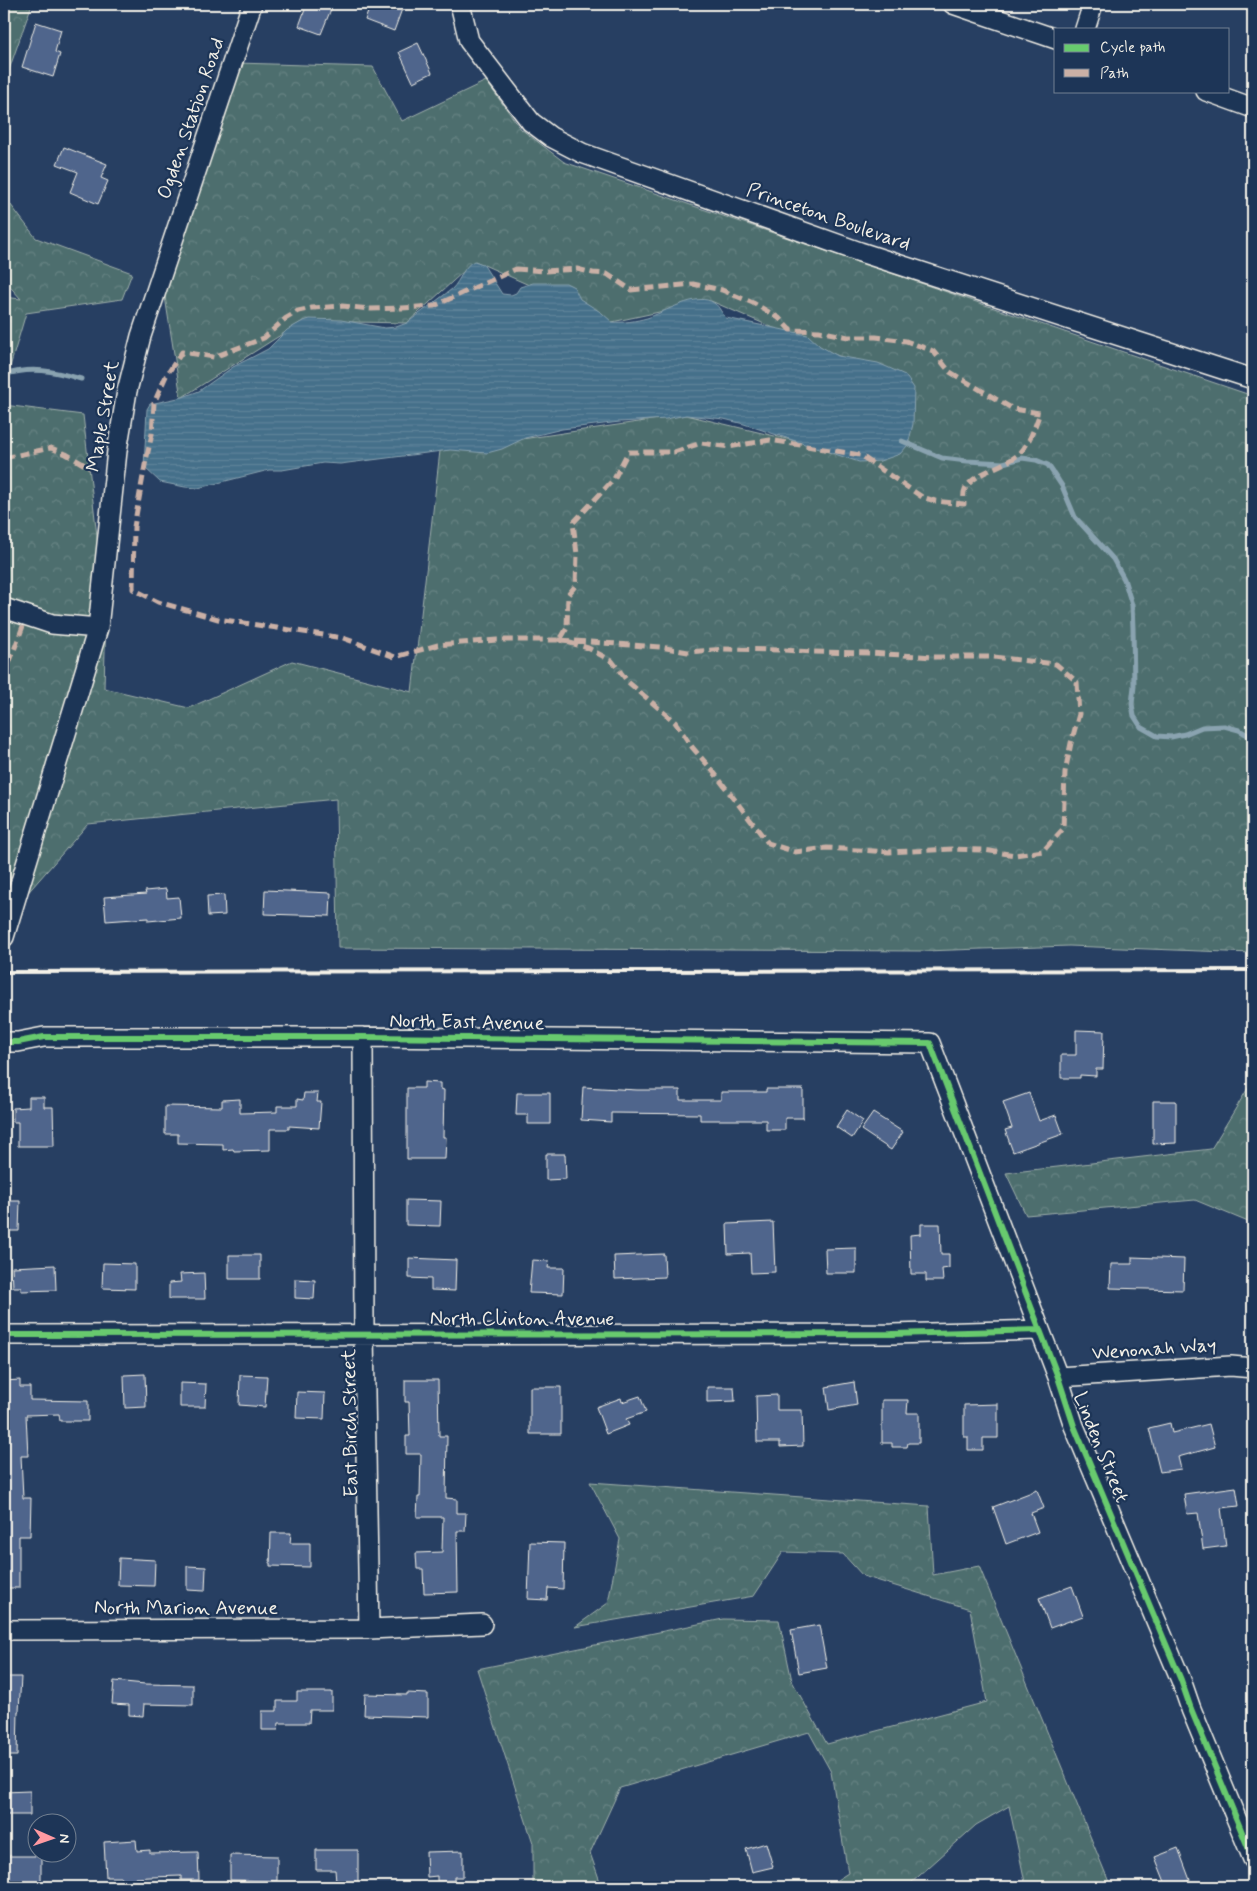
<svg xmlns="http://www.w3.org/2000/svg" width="1257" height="1891" viewBox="0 0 1257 1891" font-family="Mynerve,sans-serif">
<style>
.forest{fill:url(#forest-crowns);stroke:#a0b0ab}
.water{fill:url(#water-rules);stroke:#8aa3b0}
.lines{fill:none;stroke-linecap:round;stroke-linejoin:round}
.stream{stroke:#8aa3b0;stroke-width:5}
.building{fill:#4f658c;stroke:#f4f1e8}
.minor-casing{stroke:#f4f1e8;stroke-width:22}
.minor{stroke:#1d3557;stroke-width:19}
.rail{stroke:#f4f1e8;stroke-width:4}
.quiet{stroke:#cab0a6;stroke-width:5;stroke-dasharray:10 5;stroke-linecap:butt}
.cycleway-casing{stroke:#1d3557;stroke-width:9}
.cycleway{stroke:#67ca6e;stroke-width:6}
.labels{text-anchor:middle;stroke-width:4.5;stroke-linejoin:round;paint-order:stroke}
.street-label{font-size:20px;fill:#f4f1e8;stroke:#1d3557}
</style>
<defs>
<pattern id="forest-crowns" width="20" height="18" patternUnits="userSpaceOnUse" patternTransform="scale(1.25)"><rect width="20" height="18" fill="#4d6e6e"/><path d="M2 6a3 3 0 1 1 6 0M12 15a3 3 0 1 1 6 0" fill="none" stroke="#678383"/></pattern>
<pattern id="water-rules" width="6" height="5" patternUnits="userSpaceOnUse" patternTransform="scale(1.25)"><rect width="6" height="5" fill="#446f8a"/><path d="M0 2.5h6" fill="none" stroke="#60849a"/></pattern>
</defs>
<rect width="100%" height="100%" fill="#273f62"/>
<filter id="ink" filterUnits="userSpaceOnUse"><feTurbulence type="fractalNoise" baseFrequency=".02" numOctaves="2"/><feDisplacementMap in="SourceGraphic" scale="10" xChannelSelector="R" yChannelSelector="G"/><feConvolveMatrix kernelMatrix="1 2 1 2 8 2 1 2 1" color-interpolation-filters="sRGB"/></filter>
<g filter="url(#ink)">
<path class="forest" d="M4,4h28l-28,80z
M237,63l136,4 29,54 84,-40 35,48 43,33 689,234v557l-184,-7 -145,5 -586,-3 -2,-149 -248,25 -84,96v-515l79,10 23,199 -2,74 85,20 103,-47 120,31 28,-241 246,-36 194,46 33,-73 -202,-87 -99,21 -137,-61 -68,62 -104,-2 -122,77 -18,-114z
M4,196l32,42 96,35 -10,26 -96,14 -22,74v-90l17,2 -17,-19z
M1253,1080v144l-58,-24 -169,15 -20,-42 205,-24z
M590,1482l339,24 4,69 46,-9 132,321h-85l-17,-81 -33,19 -66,59 1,3h-85l22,-14 -17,-101 -22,-40 -189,56 -30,65 12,34h-69v-44l-56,-174 246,-50 56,1 13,61 35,63 160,-42 -17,-93 -107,-33 -20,-22 -60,-2 -29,44 -179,31 33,-24 12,-64z"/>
<path class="water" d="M474,261l9,3 19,30 9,1 5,-2 4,-6 13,-4h33l8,4 6,12 22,14 10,9c12,1 24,-1 35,-4 16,-5 51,-27 67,-15 6,4 7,10 12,15l82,17 12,11 18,10 40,7 27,12 9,13 -1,36 -5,21 -8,9 -20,7 -21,1 -115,-38 -20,-5 -38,-4 -20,4 -46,3 -58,7 -37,9 -23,11 -15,4 -37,-3 -110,14 -17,-1 -41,7h-13l-71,18 -13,-1 -25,-5 -16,-15 3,-58 3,-5 33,-7 16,-6 34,-24 35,-18 19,-19 16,-9 7,-2 31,1 44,8 11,-1 11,-4 45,-34c9,-9 11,-23 22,-28z"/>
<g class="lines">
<path class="stream" d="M4,375c27,-9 50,-4 77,4
M902,441l40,17 25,3 36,2 19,-5 14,2 12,5 14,21 13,31 38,42 11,20 8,26 1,23 1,58 -2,18 2,12 7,11 16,9 14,1 14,-3 17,-7 22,-1 15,4 14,8"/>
</g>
<path class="building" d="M307,4h26l-12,30 -22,-8z
M371,4h17l14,5 -8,22 -29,-11z
M36,22l25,8 -6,22 5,2 -7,23 -31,-10z
M418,43l14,30 -19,9 -14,-30z
M64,147l43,17 -6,14 7,3 -10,23 -28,-12 8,-20 -21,-8z
M166,889l1,9 12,-1 2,21 -33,3v-3l-42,3 -2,-24 42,-3 -1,-3z
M265,890l66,3 -1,23 -66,-2z
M224,895l1,20 -17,1 -1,-20z
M1076,1030l28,1 -1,38h-7v7l-16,-1v3h-19v-23h15z
M424,1082l16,1v6l4,1 -1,47h3l-1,22h-38v-71h17z
M583,1087l54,3h43v10h41v-8h45v-3h37v29h-18v12h-19v-10h-66v-6l-89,-1v9l-30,-2z
M304,1093h14l-1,9h4l-2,26 -30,-2v3h-19v21l-36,1 -1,-2 -10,1v-6l-45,-1v-9h-13v-28l57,1v-7l18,-1v14l37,-1v-6h20v-7l6,1z
M517,1093h33v31h-22v-9h-12z
M1029,1093l10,28 17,-6 7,19 -50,18 -8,-22 7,-2 -9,-26z
M29,1097h15v10h9l1,39h-36v-24h-5v-14l16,-1z
M1153,1101h23v42l-23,1z
M847,1110l16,11 -11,17 -16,-11z
M873,1113l30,19 -12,18 -30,-20z
M546,1154h19l1,25 -20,1z
M406,1200l35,1 -1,25 -34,-1z
M4,1201h16l-1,30h-15z
M773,1222l2,50 -24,1 -1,-20 -22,1 -1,-30z
M921,1224h19l1,30h8v14l-7,1 1,12h-17v-7h-15l-1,-39 11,-1z
M856,1248v25h-30l-1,-24z
M664,1254l1,23 -50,2 -1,-23z
M229,1255h31v24h-31z
M1132,1257l52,2 -1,31 -73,-2 1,-24h21z
M409,1258l47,2 -1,31 -24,-1v-11l-22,-1z
M532,1260l17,1 -1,7h16l-1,26 -34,-1z
M103,1263l32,1v25l-33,-1z
M55,1265l1,25 -35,1v-4h-8l-1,-20z
M204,1273l1,26h-36v-16l12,-1 -1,-8z
M295,1279l20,1 -1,19 -19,-1z
M145,1374l1,33 -21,1 -1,-33z
M240,1375l27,1 -2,31 -26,-2z
M20,1380v7h10v13l58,1v20h-28l-1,-7 -33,1 2,41h-7l2,42h8l-1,38h-11v52h-15l3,-114h-3v-34h2l-2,-59z
M405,1380h33l1,56h8l-1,62 11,1v14h9l-1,18h-8l1,61 -34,1 -1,-24h-6l-1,-16 26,-1 1,-35h-26l1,-20h2l1,-43h-15v-18h4l-1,-34h-4z
M854,1382l3,23 -28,5 -3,-23z
M180,1383l26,1 -1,23h-25z
M530,1387h31v47h-31z
M707,1387h27l1,14 -28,1z
M297,1392l28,1 -1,26 -28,-1z
M777,1395v15h25l1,36 -23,1v-5h-23l-1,-46z
M640,1396l6,16 -20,7 3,6 -23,9 -10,-27 25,-9 1,4z
M882,1400h26l-1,13h12v30h-11l-1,4h-15v-4h-10z
M998,1404v34h-15v12h-15v-13h-4v-32z
M1170,1423l2,10 37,-9 6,23 -37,10 3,12 -21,3 -11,-44z
M1236,1487l3,19 -18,2 5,38 -23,3 -5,-36 -11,1 -3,-20z
M1037,1490l7,18 -13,5 7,19 -32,12 -13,-37z
M271,1533h20l-1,10h20v24l-40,-1z
M530,1542l34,1 -1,46 -15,-1 -1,12 -19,-1z
M119,1558l36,2 -1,26 -36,-1z
M187,1566l19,1 -1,24 -18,-1z
M1072,1586l11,30 -33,12 -11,-30z
M819,1625l8,43 -28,5 -8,-43z
M4,1677h17l-2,34h-1l-1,45h-13z
M114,1681l31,3 48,1v20l-49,-1 -1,12 -14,-1v-10l-17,-1z
M297,1692h35v18h-22l-1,13h-30l-1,7h-16v-19h15v-10h20z
M407,1693l21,1v23l-64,-2 1,-21 42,1z
M30,1791v24h-26v-23z
M136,1840l1,11 13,-1v3l48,-1 1,28h-18v-4l-31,1 -15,1 1,6h-15v-7h-15l-2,-35z
M766,1843l7,24 -21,5 -6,-23z
M1178,1848l12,32 -18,7h-5l-12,-30z
M316,1850h42v32h-22l-1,-12h-19z
M463,1851v26h-9v4h-17v-5l-10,1 -1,-25z
M230,1855l47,1v25l-47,-1z
M6,1856h35v27h-36z"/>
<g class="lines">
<g class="minor-casing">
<path id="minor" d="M460,4l9,37 62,81 20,15 31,16 278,99 393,127
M953,4l103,35
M1085,29l8,-25
M1206,91l47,17
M4,608l48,16 46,4
M4,937l94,-309 19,-177 10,-60 14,-55 111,-332
M363,1037l1,297 5,295
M4,1042h14l26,-5h319l567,6 128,334 16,49 107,254 10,29 62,150
M4,1335l888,-1 148,-4
M1058,1377l173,-11 22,2
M4,1630l365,-1 113,-5"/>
</g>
<use href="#minor" class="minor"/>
<path class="rail" d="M4,972l1249,-2"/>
<path class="quiet" d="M516,269l29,2 32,-2 16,4 14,1 24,16 62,-6 29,6 31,13 26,15 11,12 29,1 29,6h28l30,4 27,10 17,21 63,37 27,4c-5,13 -10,29 -19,39 -15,15 -46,19 -56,37 -2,4 -1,10 -1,15l-29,-3 -13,-4 -62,-42 -90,-15 -41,7 -28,-4 -27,9h-46l-14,27 -41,44 4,31 -1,31 -8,10 -1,33 -7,12h-63l-59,5 -43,12 -52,-19 -125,-19 -60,-17 -25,-13 1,-62 11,-62 7,-31 2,-31 12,-27 16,-24 32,5 50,-19 21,-19 13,-8 14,-3 30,-2 28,3 32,-1 32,-2z
M4,458l47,-10 15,6 24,14
M560,640l100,7 28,5 36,-3 60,1 27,2 59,1 64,4h59l63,7 21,18 2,32 -8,29 -6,29 -2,57 -20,22 -28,4 -31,-5 -32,-1 -63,3 -62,-4 -32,4 -27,-9 -56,-73 -20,-23 -17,-25 -47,-40 -16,-21 -24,-13z
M4,677l19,-51"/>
<g class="cycleway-casing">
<path id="cycleway" d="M4,1042h14l26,-5h319l567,6 128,334 16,49 107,254 10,29 62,150
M4,1335l888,-1 148,-4"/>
</g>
<use href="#cycleway" class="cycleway"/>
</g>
</g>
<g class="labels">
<g class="street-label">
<text transform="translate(190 118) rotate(-71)" y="7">Ogden Station Road</text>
<text transform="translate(829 216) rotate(19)" y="7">Princeton Boulevard</text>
<text transform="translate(102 416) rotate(-80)" y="7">Maple Street</text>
<text transform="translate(467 1021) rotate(1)" y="7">North East Avenue</text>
<text x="522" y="1325">North Clinton Avenue</text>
<text transform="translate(1154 1348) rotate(-4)" y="7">Wenonah Way</text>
<text transform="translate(349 1423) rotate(-91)" y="7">East Birch Street</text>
<text transform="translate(1102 1447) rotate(68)" y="7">Linden Street</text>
<text x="186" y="1614">North Marion Avenue</text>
</g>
</g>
<rect width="1257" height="1891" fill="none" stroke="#1d3557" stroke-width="20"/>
<rect x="10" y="10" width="1237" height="1871" fill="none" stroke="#f4f1e8" stroke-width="2" filter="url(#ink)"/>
<rect x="1054" y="28" width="175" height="65" fill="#1d3557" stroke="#738091"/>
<rect x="1064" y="44" width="25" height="8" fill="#67ca6e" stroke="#738091"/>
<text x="1100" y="52" font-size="15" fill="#f4f1e8">Cycle path</text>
<rect x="1064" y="69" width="25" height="8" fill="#cab0a6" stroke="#738091"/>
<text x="1100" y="78" font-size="15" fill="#f4f1e8">Path</text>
<g transform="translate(52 1838) rotate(92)"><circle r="24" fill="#1d3557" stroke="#738091"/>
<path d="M0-4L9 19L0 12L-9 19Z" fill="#ff9aa2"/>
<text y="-8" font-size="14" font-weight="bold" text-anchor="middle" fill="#f4f1e8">N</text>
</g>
</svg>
